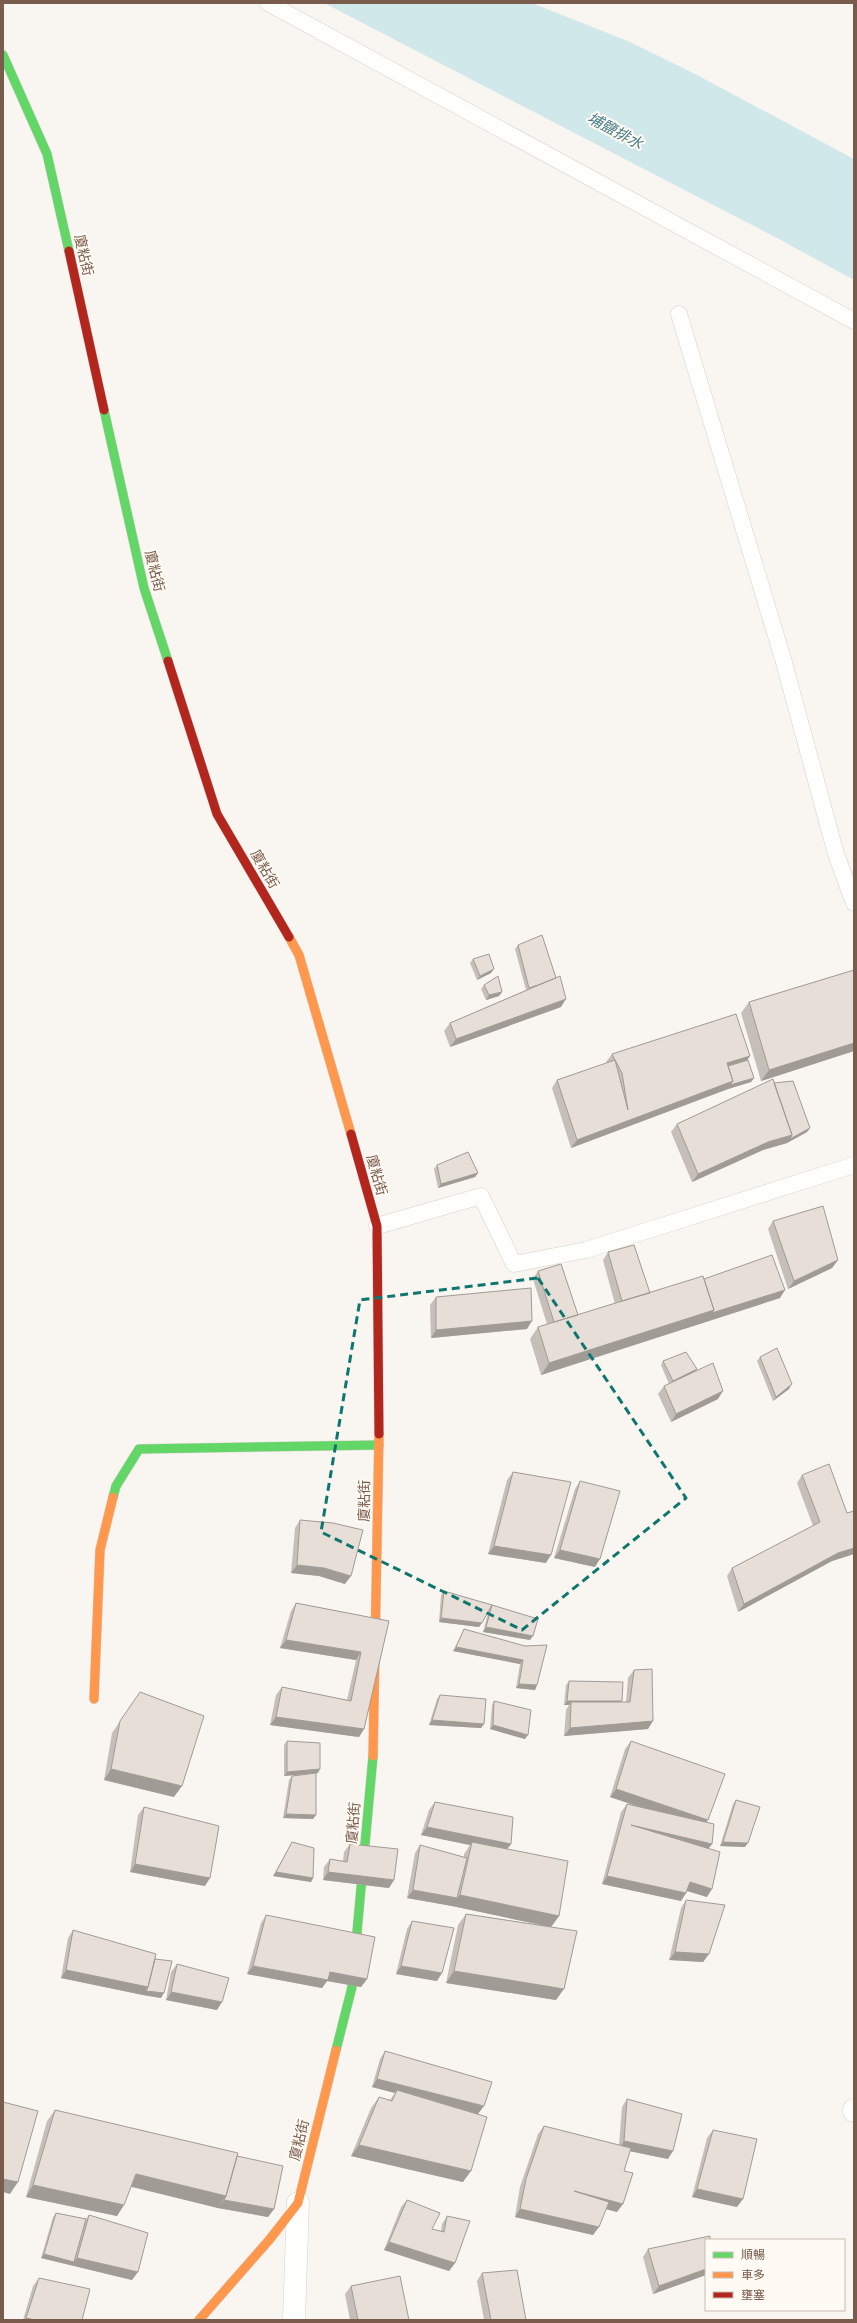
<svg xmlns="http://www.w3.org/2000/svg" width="857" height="2323" viewBox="0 0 857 2323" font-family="Mulish,'Noto Sans TC',sans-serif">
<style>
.water{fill:#d0e8ea}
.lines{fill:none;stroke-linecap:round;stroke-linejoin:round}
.lane-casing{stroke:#d7d1cb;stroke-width:17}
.street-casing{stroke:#d7d1cb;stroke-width:23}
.fast-casing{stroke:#d9d2cb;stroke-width:10}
.slow-casing{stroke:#d9d2cb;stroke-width:10}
.jam-casing{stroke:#d9d2cb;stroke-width:10}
.lane{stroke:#fefefd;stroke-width:16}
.street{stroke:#fefefd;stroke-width:22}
.fast{stroke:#63d668;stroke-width:9}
.slow{stroke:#ff974d;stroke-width:9}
.jam{stroke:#b3261e;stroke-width:9}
.wall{fill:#c6bfb9}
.shaded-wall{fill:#a19b96}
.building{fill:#e6ded7;stroke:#a19b96}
.marked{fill:none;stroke:#0f766e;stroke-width:3;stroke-dasharray:8 5;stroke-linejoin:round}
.labels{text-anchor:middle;stroke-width:4;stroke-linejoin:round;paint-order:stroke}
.street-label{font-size:14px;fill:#7a5c4d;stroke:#fffaf3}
.water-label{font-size:15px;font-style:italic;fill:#437c86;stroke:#fffaf3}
</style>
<rect width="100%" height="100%" fill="#f9f5f0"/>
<path class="water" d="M324,3h208l98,39 65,32 159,85v121l-77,-42z"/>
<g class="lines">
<g class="lane-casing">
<path id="lane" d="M268,3l586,318
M679,314l104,345 53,195 18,49
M377,1226l104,-30 33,68 72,-14 268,-85"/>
</g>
<g class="street-casing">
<path id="street" d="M854,2110v1
M294,2320l4,-117"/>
</g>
<g class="fast-casing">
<path id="fast" d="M3,55l44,99 22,97
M104,410l40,178 24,73
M113,1497l3,-11 23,-37 240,-4
M336,2050l16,-63 21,-231"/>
</g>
<g class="slow-casing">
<path id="slow" d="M289,937l10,18 52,179
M94,1699l6,-149 13,-53
M373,1756l6,-322
M199,2320l71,-81 28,-36 38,-153"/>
</g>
<g class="jam-casing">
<path id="jam" d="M69,251l35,159
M168,661l49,153 72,123
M351,1134l26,92 2,208"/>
</g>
<use href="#lane" class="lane"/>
<use href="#street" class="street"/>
<use href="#fast" class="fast"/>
<use href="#slow" class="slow"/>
<use href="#jam" class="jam"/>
</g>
<path class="wall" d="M518,945l43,62 -111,40 -6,-16 6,-8 76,-33 -11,-41z
M473,959l18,14 -14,7 -7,-17z
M854,970v81l-93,30 -20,-68 8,-11z
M484,985l18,7 -3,4 -13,4 -5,-11z
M612,1054l136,6 6,18 -3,4 -23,7 -157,59 -19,-60 5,-8 50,-17 -1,-1z
M774,1083l33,49 -20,11 -24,7 -71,32 -21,-50 6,-8z
M437,1165l41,8 -3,4 -37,11 -4,-19z
M773,1221l65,39 -6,8 -44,21 -20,-60z
M608,1252l42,41 54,-14 76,19 -239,77 -11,-36 8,-12 9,-3 -14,-45 5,-8 40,44 37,-11 -12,-44z
M436,1297l91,32 -96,9 -1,-33z
M760,1357l29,32 -16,12 -16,-40z
M663,1361l32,11 23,27 -47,23 -13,-28 6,-8 5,-2 -8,-19z
M513,1472l33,91 -58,-9 19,-74z
M802,1475l45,38 7,-2v43l-22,7 -94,51 -11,-36 5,-8 81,-42 -16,-43z
M580,1481l15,86 -41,-9 21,-69z
M300,1520l45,64 -26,-8 -28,-3 4,-45z
M444,1591l48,14 38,35 -47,-8 6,-22 -10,17 -40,-5 2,-27z
M296,1603l93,18 -25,108 -5,8 -89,-12 6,-30 6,-8 65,13 9,-40 -76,-12 11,-37z
M464,1629l61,17 12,39 -2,5 -19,-2 4,-24 -67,-13z
M634,1670l14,59 -84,7 2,-26 3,-5h-5l2,-20 3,-4 52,21h5l2,-24z
M140,1692l34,105 -70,-17 8,-47z
M440,1695l44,29 -3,4 -52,-3 8,-26z
M494,1701l31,38 -35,-10 2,-24z
M287,1741l31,32h-2l-3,46 -30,-1 6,-38 3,-4 12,-2 -20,2v-31z
M631,1741l77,79 -2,2 6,22 -4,4 -1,49 -20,-6 -6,10 -79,-17 19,-72 6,-8 13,3 -30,-10 15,-48z
M736,1800l9,47 -25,-1 13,-42z
M435,1802l76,42 -4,5 52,67 -8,11 5,73 -110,-17 12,-58 8,-11 80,12 -94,-20 -45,-8 8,-45 5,-8 44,12v-3l6,-9 -49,-10 8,-25z
M144,1807l61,79 -75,-14 8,-57z
M292,1842l21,36 -2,4 -38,-6z
M350,1844l39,44 -66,-8 1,-13 6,-8 13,2 1,-9z
M686,1900l23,54 -6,8 -34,-2 12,-52z
M266,1915l101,64 -6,8 -34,-6 -5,7 -75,-14 14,-51z
M412,1921l25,60 -41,-7 11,-45z
M73,1930l82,29 6,39 -18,-3 -82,-17 7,-40z
M177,1964l40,46 -51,-10 5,-28z
M385,2051l93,63 -15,68 -112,-26 20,-48 8,-11 11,3 5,-7 -23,-6 8,-28z
M627,2099l41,60 -38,-8 -6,20 -7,41 -11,-3 -13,26 -78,-18 5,-30 18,-53 6,-8 75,19 3,-38z
M55,2110l182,46 37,53 -6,8 -50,-9 -87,-22 -14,30 -91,-19 21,-76z
M713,2130l24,77 -45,-10 15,-59z
M407,2200l25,29 9,2 1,-7 5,-8 8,47 -6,8 -65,-21 17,-43z
M56,2213l30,6 3,-4 43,65 -91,-22 12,-41z
M706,2240v35l-53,19 -10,-37 5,-8z
M482,2273l44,47h-42l-7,-39z
M39,2278l43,42h-59l10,-34z
M351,2286l58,34h-59l-5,-26z"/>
<path class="shaded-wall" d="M494,969l-3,4 -14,7 3,-4z
M502,992l-3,4 -13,4 3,-5z
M566,999l-5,8 -111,40 6,-8z
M854,1043v8l-93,30 8,-11z
M750,1056l-5,8 -19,6 1,-7z
M754,1078l-3,4 -23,7 -157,59 6,-8 156,-59z
M810,1128l-3,4 -20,11 -24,7 -71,32 6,-8 70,-32z
M478,1173l-3,4 -37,11 3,-4z
M838,1260l-6,8 -44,21 6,-8z
M785,1290l-5,8 -239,77 8,-12 165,-53z
M532,1321l-5,8 -96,9 5,-8z
M697,1369l-3,4 -24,13 3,-5z
M792,1384l-3,5 -16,12 3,-4z
M723,1391l-5,8 -47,23 5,-8z
M494,1546l57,9 -5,8 -58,-9z
M854,1548v6l-22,7 -94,51 6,-8 94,-51z
M560,1550l40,9 -5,8 -41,-9z
M297,1565l27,3 27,8 -6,8 -26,-8 -28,-3z
M441,1618l41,5 -3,4 -40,-5z
M486,1627l47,9 -3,4 -47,-8z
M286,1640l75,12 -5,8 -76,-12z
M456,1647l67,13 -3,4 -67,-13z
M519,1684l18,1 -2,5 -19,-2z
M567,1701h55l-3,4 -48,-3 -2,3h-5z
M276,1717l88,12 -5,8 -89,-12z
M432,1720l52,4 -3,4 -52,-3z
M653,1721l-5,8 -84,7 6,-8z
M493,1725l35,10 -3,4 -35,-10z
M111,1769l71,17 -8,11 -70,-17z
M320,1769l-2,4 -34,3 3,-4z
M616,1789l92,31 -6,8 -92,-31z
M286,1814l30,1 -3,4 -30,-1z
M631,1825l81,19 -6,8z
M427,1827l84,17 -6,8 -33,-10 -2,3 -49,-10z
M723,1842l25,1 -3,4 -25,-1z
M135,1864l75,14 -5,8 -75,-14z
M276,1872l37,6 -2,4 -38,-6z
M328,1872l66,8 -5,8 -66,-8z
M607,1876l79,17 -5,8 -79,-17z
M690,1882l22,7 -5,8 -23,-7z
M413,1890l44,8 3,-3 99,21 -8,11 -99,-21 -45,-8z
M675,1952l34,2 -6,8 -34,-2z
M253,1966l77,6 37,7 -6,8 -34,-6 -5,7 -75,-14z
M401,1966l41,7 -5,8 -41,-7z
M66,1970l82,17 16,6 -3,5 -18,-3 -82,-17z
M454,1971l110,18 -8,11 -110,-17z
M171,1992l51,10 -5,8 -51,-10z
M377,2079l107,27 -6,8 -81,-24 -2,3 -23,-6z
M624,2141l49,10 -5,8 -49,-10z
M359,2145l112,26 -8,11 -112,-26z
M136,2174l90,22 -8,12 -90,-22z
M3,2179l15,3 -8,12 -7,-2z
M33,2185l91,20 -7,11 -91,-19z
M697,2189l46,10 -6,8 -45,-10z
M574,2191l49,13 -6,8 -49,-13z
M224,2200l50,9 -6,8 -50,-9z
M520,2209l79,18 -6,8 -78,-18z
M389,2242l66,21 -6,8 -65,-21z
M44,2254l30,8 3,-4 61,14 -6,8 -91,-22z
M706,2269v6l-53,19 6,-8z
M26,2318l9,2h-10z"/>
<path class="building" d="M542,935l14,43 -18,7 -9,3 -11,-43z
M489,954l5,15 -14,7 -7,-17z
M854,970v73l-85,27 -20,-68z
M498,976l4,16 -13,3 -5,-10z
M560,976l6,23 -110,40 -6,-16z
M736,1014l14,42 -23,7 6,18 -156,59 -20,-60 58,-20 13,50 -6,-37 -7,-13 -3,-6z
M748,1060l6,18 -24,7 3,-4 -5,-15z
M773,1079l19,56 -24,7 -70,32 -21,-50z
M793,1081l17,47 -20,11 2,-4 -18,-52z
M468,1152l10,21 -37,11 -4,-19z
M823,1206l15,54 -44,21 -21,-60z
M634,1245l16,48 -28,8 -14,-49z
M772,1255l13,35 -73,23 2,-3 -10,-31z
M561,1264l17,51 -24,7 -16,-51z
M703,1276l11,34 -165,53 -11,-36z
M531,1288l1,33 -96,9v-33z
M777,1348l15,36 -16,13 -16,-40z
M686,1352l11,17 -24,12 -10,-20z
M713,1363l10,28 -47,23 -12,-28z
M829,1464l18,49 7,-2v37l-16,5 -94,51 -12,-36 88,-46 -18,-47z
M513,1472l58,10 -20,73 -57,-9z
M580,1481l40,10 -20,68 -40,-9z
M300,1520l33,3 30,7 -12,46 -27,-8 -27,-3z
M444,1591l48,14 -10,18 -41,-5z
M296,1603l93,18 -25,108 -88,-12 6,-30 69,14 10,-49 -75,-12z
M492,1605l46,14 -5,17 -47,-9z
M464,1629l61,17 22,-1 -10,40 -18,-1 4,-24 -67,-13z
M652,1669l1,52 -83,7 1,-26h59l4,-32z
M569,1681l54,1 -1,19h-55z
M140,1692l64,24 -22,70 -71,-17 9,-48z
M440,1695l46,4 -2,25 -52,-4z
M494,1701l37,9 -3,25 -35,-10z
M287,1741l33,2v26l-33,3z
M631,1741l94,33 -17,46 -92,-31z
M316,1773v42l-30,-1 6,-38z
M736,1800l24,7 -12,36 -25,-1z
M435,1802l78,15 -2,27 -84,-17z
M627,1804l87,20 -2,20 -81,-19 89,27 -8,37 -22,-7 -4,11 -79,-17z
M144,1807l75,19 -9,52 -75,-14z
M292,1842l22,6 -1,30 -37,-6z
M472,1842l96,19 -9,55 -99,-21z
M350,1844l48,5 -4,31 -66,-8 2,-13 17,3z
M420,1845l47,13 -10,40 -44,-8z
M686,1900l39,5 -16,49 -34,-2z
M466,1914l111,17 -13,58 -110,-18z
M266,1915l109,22 -8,42 -37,-7 -2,8 -75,-14z
M412,1921l42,7 -12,45 -41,-7z
M73,1930l83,24 -8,33 -82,-17z
M155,1959l17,2 -8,32 -18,-2 2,-4z
M177,1964l52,14 -7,24 -51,-10z
M385,2051l107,31 -8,24 -107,-27z
M397,2090l90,27 -16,54 -112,-26 20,-48 13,4z
M627,2099l55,15 -9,37 -49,-10z
M3,2102l35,9 -20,71 -15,-3z
M55,2110l183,43 -12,43 -90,-22 -12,31 -91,-20z
M544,2126l87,22 -7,23 9,2 -10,31 -49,-13 35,11 -10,25 -79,-18 6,-30z
M713,2130l44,9 -14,60 -46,-10z
M237,2156l46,10 -9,43 -50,-9 2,-4z
M407,2200l33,13 -8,16 12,3 3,-16 23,5 -15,42 -66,-21z
M56,2213l30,6 -12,43 -30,-8z
M89,2215l59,18 -10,39 -61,-14z
M710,2236v4h-4v29l-47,17 -11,-37z
M517,2270l9,50h-35l-9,-47z
M400,2276l9,44h-51l-7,-34z
M39,2278l51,11 -8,31h-47l-9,-2z"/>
<path class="marked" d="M538,1278l148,220 -164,132 -201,-98 39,-232z"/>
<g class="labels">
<g class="street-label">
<text transform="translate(84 255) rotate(77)" y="5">廈粘街</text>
<text transform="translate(155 571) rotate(76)" y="5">廈粘街</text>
<text transform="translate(265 869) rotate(60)" y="5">廈粘街</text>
<text transform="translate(377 1175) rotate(74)" y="5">廈粘街</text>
<text transform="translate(364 1501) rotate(-89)" y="5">廈粘街</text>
<text transform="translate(353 1823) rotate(-85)" y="5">廈粘街</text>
<text transform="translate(299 2140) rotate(-76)" y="5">廈粘街</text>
</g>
<g class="water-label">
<text transform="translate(615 131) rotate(28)" y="5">埔鹽排水</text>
</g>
</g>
<rect width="857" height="2323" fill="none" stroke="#7a5c4d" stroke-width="8"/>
<rect x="705" y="2239" width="140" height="72" fill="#fffaf3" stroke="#cabbb1"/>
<rect x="713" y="2252" width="20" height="6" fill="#63d668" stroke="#cabbb1"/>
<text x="741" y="2259" font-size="12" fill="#7a5c4d">順暢</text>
<rect x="713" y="2272" width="20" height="6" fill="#ff974d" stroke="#cabbb1"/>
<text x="741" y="2279" font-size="12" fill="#7a5c4d">車多</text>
<rect x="713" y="2292" width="20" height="6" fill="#b3261e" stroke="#cabbb1"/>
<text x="741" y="2299" font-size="12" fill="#7a5c4d">壅塞</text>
</svg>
